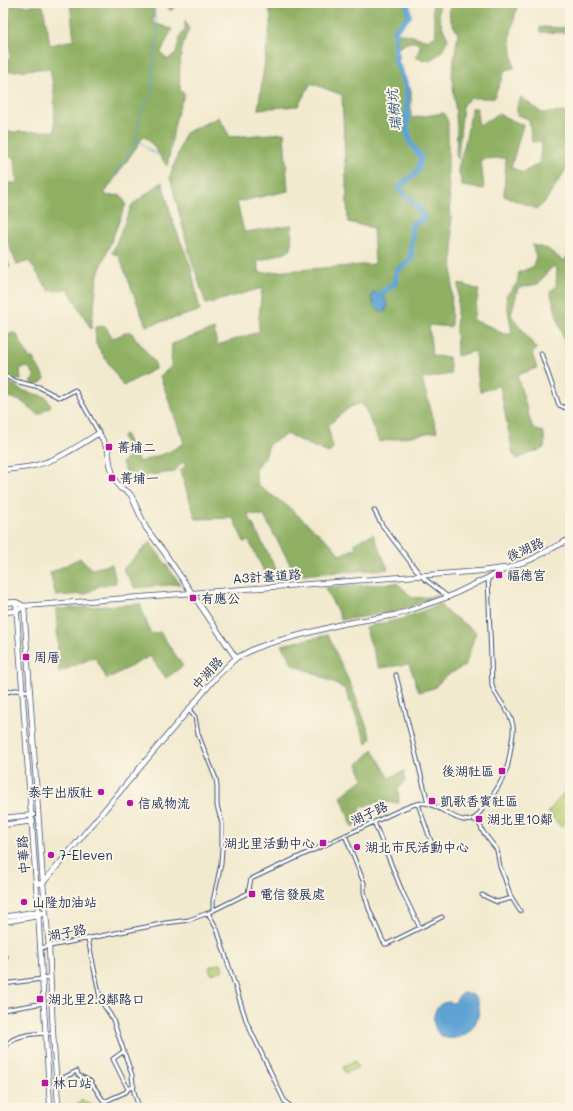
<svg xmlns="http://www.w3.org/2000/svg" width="573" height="1111" viewBox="0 0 573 1111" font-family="Mali,'LXGW WenKai TC',sans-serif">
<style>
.green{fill:#b4cd72;stroke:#687e68}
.forest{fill:#8fb064;stroke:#557061}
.water{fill:#5fa3d4;stroke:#3d6999}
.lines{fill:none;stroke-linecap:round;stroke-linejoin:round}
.stream{stroke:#5fa3d4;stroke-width:1}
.river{stroke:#5fa3d4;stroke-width:6}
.street-casing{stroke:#3b4b6f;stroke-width:5}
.secondary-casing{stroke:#3b4b6f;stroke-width:6}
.street{stroke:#fff;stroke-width:3}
.secondary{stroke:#fff;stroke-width:4.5}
.poi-dot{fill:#b5179e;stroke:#fcf5e5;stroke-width:1.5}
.labels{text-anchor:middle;stroke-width:4;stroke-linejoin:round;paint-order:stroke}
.poi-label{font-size:13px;fill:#1b2f5e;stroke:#fcf5e5;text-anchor:start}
.street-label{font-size:13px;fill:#1b2f5e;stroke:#fcf5e5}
.water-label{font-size:14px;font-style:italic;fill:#335887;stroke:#fcf5e5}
</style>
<rect width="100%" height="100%" fill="#fcf5e5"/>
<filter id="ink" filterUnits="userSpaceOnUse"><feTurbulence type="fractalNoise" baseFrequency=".025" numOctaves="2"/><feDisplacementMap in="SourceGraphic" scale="8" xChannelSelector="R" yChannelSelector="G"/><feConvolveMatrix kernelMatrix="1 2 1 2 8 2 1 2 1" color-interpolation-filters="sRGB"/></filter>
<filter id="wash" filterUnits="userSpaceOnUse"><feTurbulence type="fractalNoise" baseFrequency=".012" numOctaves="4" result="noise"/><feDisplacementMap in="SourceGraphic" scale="16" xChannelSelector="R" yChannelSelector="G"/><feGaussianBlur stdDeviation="0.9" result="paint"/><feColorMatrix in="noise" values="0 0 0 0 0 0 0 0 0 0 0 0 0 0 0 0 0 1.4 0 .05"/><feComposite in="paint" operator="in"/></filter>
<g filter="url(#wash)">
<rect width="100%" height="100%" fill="#f2eacf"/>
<path class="green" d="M570,785v37l-9,5 -13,-15z
M221,963l2,7 -12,4 -2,-7z
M355,1061l3,7 -13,5 -2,-7z
M82,1100l13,7 2,1h-23z"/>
<path class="forest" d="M70,3h85l-2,20 19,6 -11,23 6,8 9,-7 4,-16 5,-8v-9l4,10c-10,16 -10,41 -9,60l5,4c-12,23 -12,48 -18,72l-15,-22 -8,-8 -40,58 6,2 11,-1 5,9 -28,70 -7,55 -23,-40 -19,2 -20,-30 -12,4 -14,-34v-48h14l-2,-25 -12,-4v-22l52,-1 -1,-39 -4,-24 -47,4v-4l7,-11 -1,-26 2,-26 32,1 7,39 24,-5z
M164,3h11l2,2 -6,6 -5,-5z
M268,3h141v11l-16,17 34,9 9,-5 -4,-32h8c-4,12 3,25 8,36l-6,12 -11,10 -15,-3 5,-14c-13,-6 -20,3 -30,9l20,37v28l33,-5 4,9v55l5,68 -2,82 -22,-2 3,31 17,1 2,17 -29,5 15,52 -58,11 -14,-34 -4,-5c-13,3 -23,14 -33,23l5,22 -4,5 -22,-9 -20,-10 -18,10 -4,14 -10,10 3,18 28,19 46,40 8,10 16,-7 -1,-5 18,-9 15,35 -92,6 -32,-59 -17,-3 30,58 -10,6 -18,-36 -5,1 -11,-24 -37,1 -16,-48 6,-5 -4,-4 -8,10 -26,3 -17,9 -9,-22 7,-5 -7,-21 3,-2 14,28 30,-10 15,-9 -24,-67 11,-9 1,-23 42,-15 3,16 42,-13v-15l3,-29 -56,16 -16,-49 -20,-78 15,-44 34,-16 11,20 54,-4 4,58 -51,11 7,30 48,-7 -1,25 -34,12 3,11 115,-9 -2,-36 -25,-6 -6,-127 -31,-12 -13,23 -40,3 13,-90z
M449,3h69l-8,33 4,32 -9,2 -11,28h-23l-8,6 -5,55 -2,-4 1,-27 -5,-54 6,-40 -8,-15z
M540,27l30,1v5l-30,-1z
M521,97l21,16 28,-1v51l-25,39 -8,7 -33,-13 2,-38 -25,1 3,30 -22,-3 -4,-18 7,-25 7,-35h5l1,14 2,3 18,-11 25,11 -12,42 12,6 16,-10 3,-22 -10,1 -3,-23 -12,-4v-8z
M162,182l12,43 17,42 9,44 -54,15 -27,-70 -7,-3 20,-48z
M532,245l16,4 15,12 7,-7v109l-20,-72 6,-4 1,-21 -6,2 -13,16 -20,4 -7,27 26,34 -5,4 5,15 -20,7 16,54 10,3 2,8 -1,8 -27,11 -4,-5 -13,-67 -4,-1 -16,6 -5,-41 -18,5 -1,-29 3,-44 20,7 -6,30 21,8 9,6h9l-6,-38 11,-13 2,-11 14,-5 3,-11z
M3,250l7,17 -7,2z
M105,326l8,12 17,-7 25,32v6l-32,17 -27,-42 -1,-17z
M14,333l3,2 12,23h4l12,21 -9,7 -2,-1 -3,-3 3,-3v-5c-5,-6 -6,-9 -14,-5l1,11h-6l-12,-6v-36l7,-4z
M3,378l18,12 25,7 5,9 -13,9 -17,-14 -17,-5 -1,2z
M150,542l30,42 -45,4 -12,-19z
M80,558l12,11 20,-5 4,19 -17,3 -13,8 -30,2 -6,-23z
M397,583l16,15 26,-2 -44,16 -53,8 -17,-32z
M140,604l11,30 9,-2 23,34 -17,12 -16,-22 -43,23 -12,-22 -36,15 -3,-63z
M441,604l2,5 33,23 -11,34 -18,9 -13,13 -15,4 -10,-28 -30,4 -14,-41 37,-8z
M328,635l24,53 19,50 -4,6 -22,-55 -33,-17 -19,-7 -12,-20z
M373,749l16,29 15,-7 1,9 -7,9 1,14c-15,-1 -28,-3 -40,7l5,9 -12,8 -11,-31 22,-17 -5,-15z"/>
<path class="water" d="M373,292l11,5 4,8 -3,7c-9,-2 -11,-6 -14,-14z
M462,993c26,-1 19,33 2,42 -38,18 -39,-41 -10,-32 3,-3 4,-7 8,-10z"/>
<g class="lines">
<path class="stream" d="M138,140l10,9 10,6
M113,179l22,-35 2,-4 3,-27 12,-21 2,-34 5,-24 -4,-18 -2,-13"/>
<path class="river" d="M379,295l16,-12 1,-12 15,-12 1,-35 12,-5 -6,-12 -20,-19 20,-17 3,-14 -10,-13 -4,-13v-43l-11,-26 -1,-32 14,-14 -2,-13"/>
</g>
</g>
<g filter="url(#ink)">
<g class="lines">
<g class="street-casing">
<path id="street" d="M541,353l18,52 11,5
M3,375l12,6 24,6 19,10 6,-1 11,-6 24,43
M374,510l8,15 39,51 27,21
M396,675l32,128
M3,693l12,-3 15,1
M189,710l6,7 3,17 18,45 1,8v19l5,17v25l-1,16 -8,37v9
M418,804l16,46
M473,819l6,4 4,9 14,18 3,17 5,12 5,16 10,16
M374,822l28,69 18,37
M345,835l19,48v9l5,17 13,30 3,5h2l55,-27
M482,895l15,7 15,-4
M208,913l9,16 30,94 38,79 8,6
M88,939l12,59c3,9 10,14 13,22l19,55 2,17 5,16
M40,948l126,-25 23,-3 19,-7 40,-20 3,-14 149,-69c7,-3 16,-7 23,-7 13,-1 34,21 48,17 5,-1 10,-9 13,-13 9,-12 18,-24 23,-39 2,-7 3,-14 4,-21 1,-7 3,-14 2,-21 -2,-15 -16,-26 -21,-40l-4,-109
M3,957h3
M3,984l47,-6
M3,1010l41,-7
M3,1049c3,-3 6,-7 9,-9 11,-6 29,-7 41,-7
M124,1051l-11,8 15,30 6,-3
M57,1081l20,-10 1,4 12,6 13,19 3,1 20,-9 2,-3"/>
</g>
<g class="secondary-casing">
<path id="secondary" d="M3,470c8,-1 17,-2 25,-3 27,-5 49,-20 71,-34l9,17 2,14 4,14 6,10 8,4 3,3 15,33 18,24 72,106
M16,602l22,309 12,194 -1,3
M3,603l13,-1 8,4
M24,606l19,277 6,63 4,87 5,70v5
M3,612l14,-1 7,-5 457,-35 23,-3
M3,818l30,-3
M3,825l30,-4
M36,884l7,-1 174,-207 19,-18 20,-10 14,-5 72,-19 53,-9 10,-3 43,-15 62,-30 20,-7 40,-21
M3,917l37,-6
M3,922l35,-6 8,-5"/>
</g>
<use href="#street" class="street"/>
<use href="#secondary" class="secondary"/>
</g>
</g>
<g class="poi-dot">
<rect x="105" y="443" width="8" height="8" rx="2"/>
<rect x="108" y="474" width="8" height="8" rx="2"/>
<rect x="495" y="571" width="8" height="8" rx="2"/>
<rect x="189" y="594" width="8" height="8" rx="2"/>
<rect x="22" y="653" width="8" height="8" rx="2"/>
<rect x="498" y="767" width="8" height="8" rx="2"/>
<circle cx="101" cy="792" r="4"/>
<rect x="428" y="797" width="8" height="8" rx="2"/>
<circle cx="130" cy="803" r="4"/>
<rect x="475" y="815" width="8" height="8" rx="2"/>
<rect x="319" y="839" width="8" height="8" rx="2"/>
<circle cx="357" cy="847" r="4"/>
<circle cx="51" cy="855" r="4"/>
<rect x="248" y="890" width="8" height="8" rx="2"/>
<circle cx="24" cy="902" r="4"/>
<rect x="36" y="995" width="8" height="8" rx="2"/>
<rect x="41" y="1079" width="8" height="8" rx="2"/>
</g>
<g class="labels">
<g class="poi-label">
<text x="117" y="452">菁埔二</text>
<text x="120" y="483">菁埔一</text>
<text x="507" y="580">福德宮</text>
<text x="201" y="603">有應公</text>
<text x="34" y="662">周厝</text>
<text x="494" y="776" text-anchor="end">後湖社區</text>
<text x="93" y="797" text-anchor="end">泰宇出版社</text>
<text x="440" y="806">凱歌香賓社區</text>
<text x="138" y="808">信威物流</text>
<text x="487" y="824">湖北里10鄰</text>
<text x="315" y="848" text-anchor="end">湖北里活動中心</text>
<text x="365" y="852">湖北市民活動中心</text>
<text x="59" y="860">7-Eleven</text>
<text x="260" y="899">電信發展處</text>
<text x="32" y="907">山隆加油站</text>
<text x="48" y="1004">湖北里2.3鄰路口</text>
<text x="53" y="1088">林口站</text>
</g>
<g class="street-label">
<text transform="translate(525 549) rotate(-24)" y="5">後湖路</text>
<text transform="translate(267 576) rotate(-4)" y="5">A3計畫道路</text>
<text transform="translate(207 673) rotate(-48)" y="5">中湖路</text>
<text transform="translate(369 813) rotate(-25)" y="5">湖子路</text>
<text transform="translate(23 855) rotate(-94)" y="5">中華路</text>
<text transform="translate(67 932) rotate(-11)" y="5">湖子路</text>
</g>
<g class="water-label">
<text transform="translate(394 110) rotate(-95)" y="5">瑞樹坑</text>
</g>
</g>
<rect width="573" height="1111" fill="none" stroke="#fcf5e5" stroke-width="16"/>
</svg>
